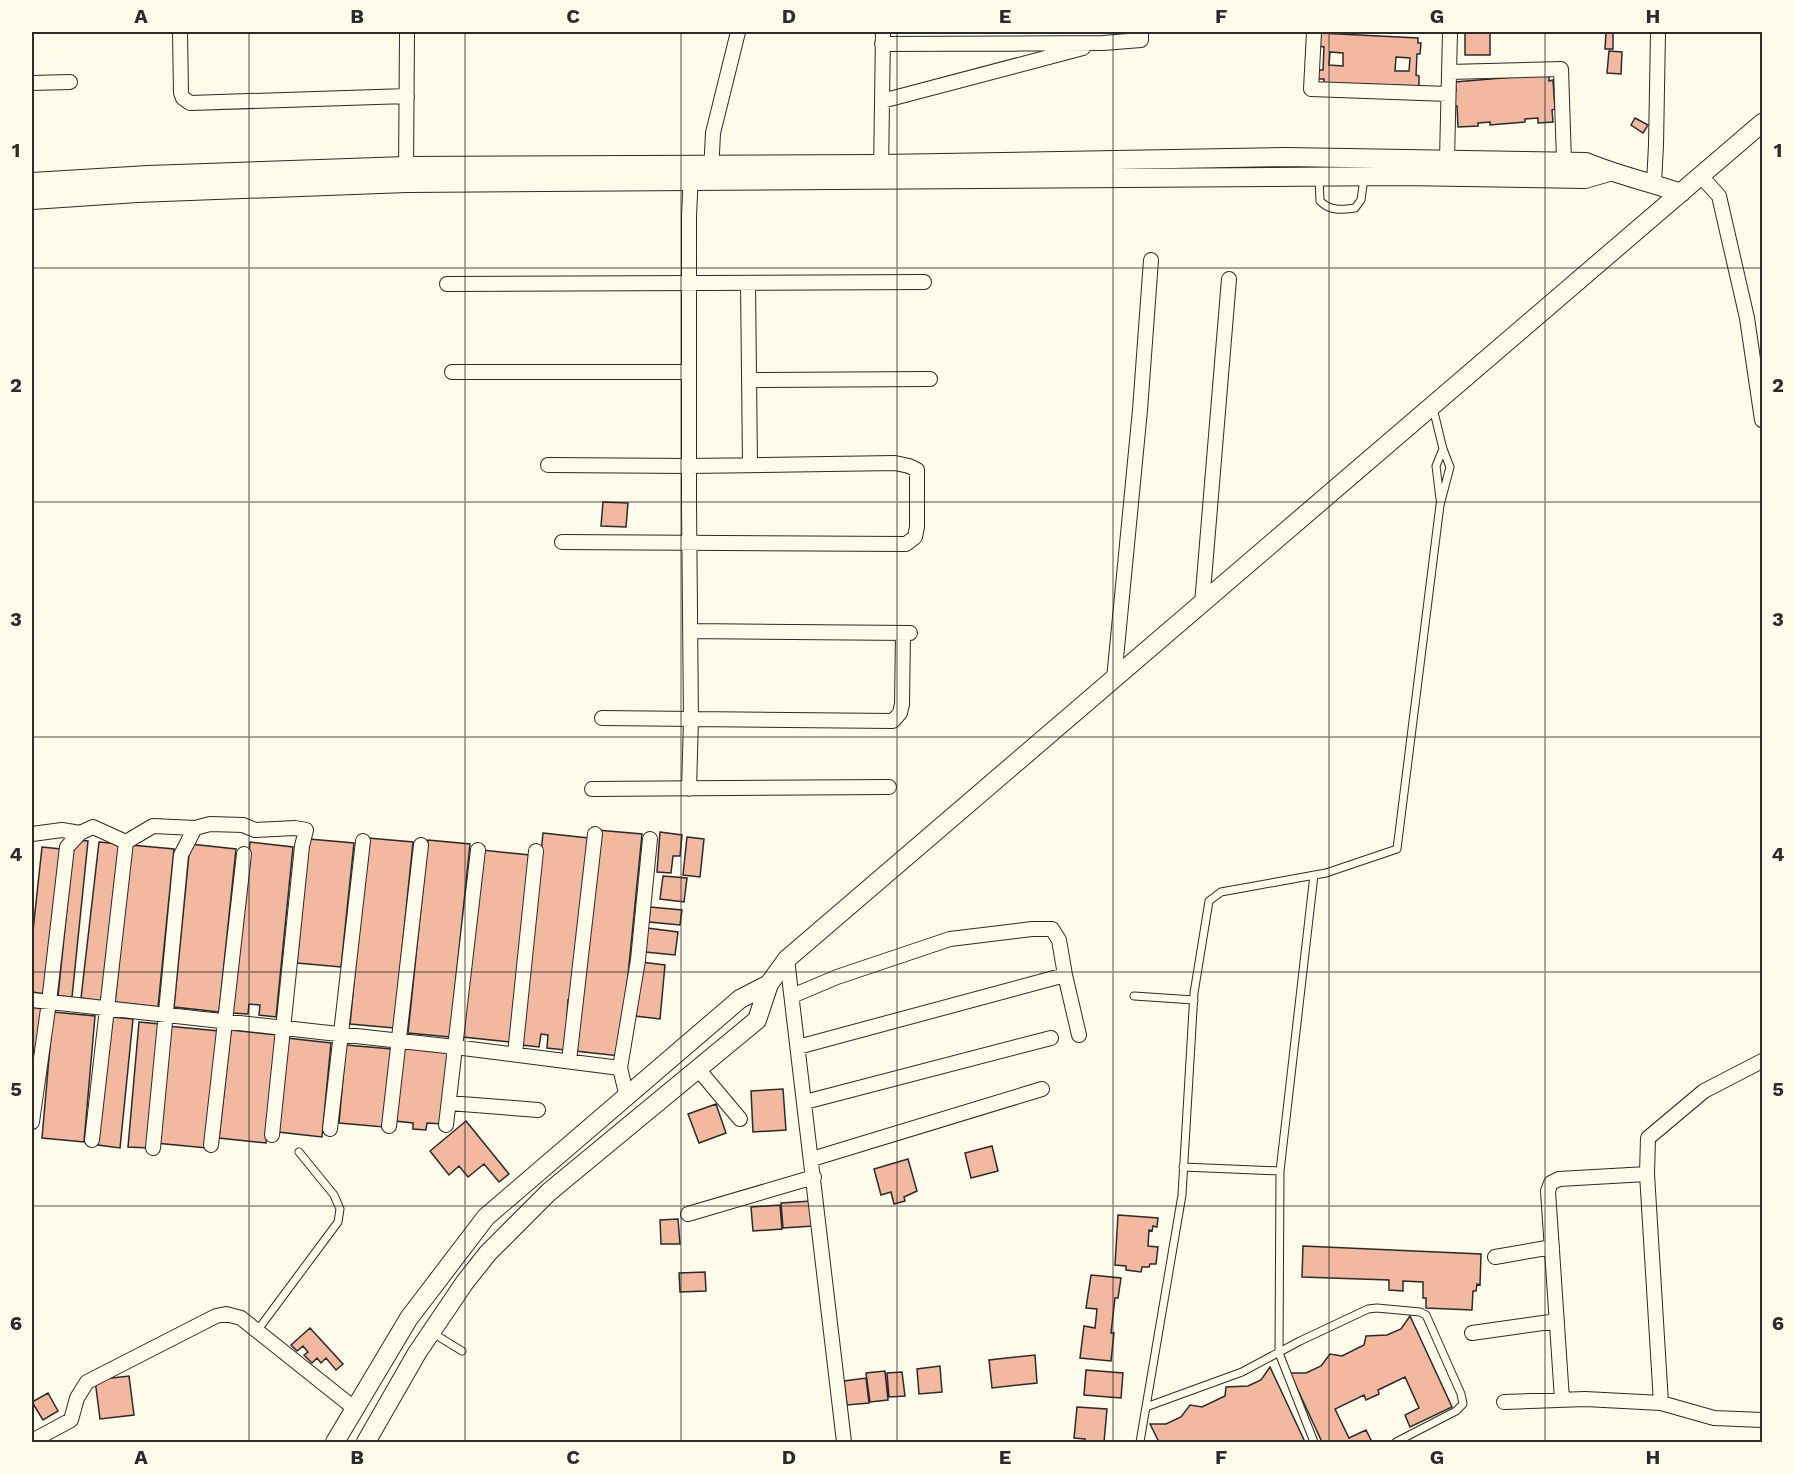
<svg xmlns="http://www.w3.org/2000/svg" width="1794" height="1474" viewBox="0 0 1794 1474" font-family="'Work Sans',sans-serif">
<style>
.building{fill:#f2b8a0;stroke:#2b2b2b;stroke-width:1.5;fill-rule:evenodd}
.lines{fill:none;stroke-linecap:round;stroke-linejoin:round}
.service-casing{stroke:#2b2b2b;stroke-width:9}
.minor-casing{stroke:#2b2b2b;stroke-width:16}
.tertiary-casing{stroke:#2b2b2b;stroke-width:20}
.service{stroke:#fdfbea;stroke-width:7}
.minor{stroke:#fdfbea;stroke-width:14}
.tertiary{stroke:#fdfbea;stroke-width:18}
.grid{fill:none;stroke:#2b2b2b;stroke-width:1.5;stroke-opacity:0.55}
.neatline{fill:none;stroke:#2b2b2b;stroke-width:2}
.grid-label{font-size:20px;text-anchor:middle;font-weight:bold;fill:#2b2b2b}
</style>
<rect width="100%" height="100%" fill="#fdfbea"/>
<path class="building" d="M1465,32h25v23h-25z
M1606,32h7v17h-8z
M1319,33l99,5v5h3l-1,11h-3l-1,21 3,1v10l-95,-3v-4h-7v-9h6l1,-23 -6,-1zM1330,52l13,1v13l-14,-1zM1396,57l14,1 -1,13h-14z
M1609,51l13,1 -1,22 -14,-1z
M1549,74v7l4,-1 2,29 -3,1 1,12 -15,1v-5l-13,1v3l-35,3v-3l-12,1v3l-20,1 -1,-21h-4l-1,-15h4l-1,-9z
M1635,118l13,7 -5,8 -12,-8z
M603,502l25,1 -2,24 -25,-1z
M597,830l45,4 -22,222 -45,-5z
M660,832l22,3 -2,21h-7l-2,17 -14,-1z
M543,833l45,5 -16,163 -4,-1 -3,50 -18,-2 1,-13 -7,-1 -2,13 -17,-2z
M687,837l17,2 -4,38 -17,-2z
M368,838l45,4 -19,186 -44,-4z
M309,839l45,4 -13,124 -44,-4z
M74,840l14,1 -16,156 -14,-1z
M428,840l42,4 -20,193 -42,-4z
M99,842l20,2 -18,157 -20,-3z
M250,842l43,5 -17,170 -17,-2 1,-10 -11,-1 -1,10 -16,-1z
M190,844l46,5 -17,163 -45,-5z
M131,845l43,4 -16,158 -43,-5z
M42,847l19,2 -16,145 -13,-2v-52z
M482,850l48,5 -19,187 -48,-5z
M663,876l24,2 -3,24 -24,-3z
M650,907l32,3 -2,15 -31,-3z
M647,928l31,4 -3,23 -30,-3z
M641,962l24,3 -5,54 -25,-3z
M32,1007l11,2 -11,86z
M53,1012l42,4 -11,126 -42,-4z
M112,1017l21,2 -13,129 -22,-3z
M139,1022l21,2 -10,124 -22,-1z
M167,1026l52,5 -12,117 -52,-5z
M231,1030l46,5 -11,108 -47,-5z
M287,1038l44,5 -9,94 -44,-5z
M346,1045l46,4 -8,78 -45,-4z
M402,1048l48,5 -7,71 -16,-1 -1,7 -13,-1v-6l-18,-2z
M783,1089l3,41 -33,2 -2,-41z
M716,1104l10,29 -27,10 -11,-29z
M466,1121l43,53 -10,8 -15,-18 -16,13 -9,-11 -10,9 -19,-24z
M992,1146l6,25 -27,7 -6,-25z
M908,1159l9,32 -13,6 1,4 -11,3 -3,-12 -10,3 -7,-26z
M811,1201l2,25 -30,2 -2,-25z
M780,1205l2,24 -29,2 -2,-24z
M1118,1215l40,3 -1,9 -4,-1 -1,5 -3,-1 -1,16 10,1 -2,17h-6l-1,3h-7l-1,5 -15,-2v-4l-11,-1z
M678,1219l2,25h-19l-1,-24z
M1303,1246l178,8 -1,31 -3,-1 -1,7h-3l-1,19 -46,-2v-10h-3v-16l-20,-1v10l-14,-1v-10l-87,-3z
M705,1272l1,19 -26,1 -1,-19z
M1091,1275l30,3 -3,20h-3l-4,35h3l-3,28 -31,-3 4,-32 11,2 2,-19 -11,-1z
M1410,1316l42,91 -42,20 -5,-12 14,-7 -14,-31 -27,13 1,4 -13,6 -2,-5 -29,14 14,29 17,-8 6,12h-50l-32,-69h16l15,-7 9,-12 12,2 22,-11 2,-9 21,-1 14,-6z
M310,1328l33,36 -7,6 -10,-12 -5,5 -4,-5 -5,5 -8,-8 4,-3 -5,-6 -6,5 -6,-6z
M1035,1355l2,28 -45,5 -3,-28z
M940,1366l2,26 -23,2 -2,-25z
M1270,1367l35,75h-146l-9,-18h16l15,-7 9,-12 12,2 23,-11 1,-9 22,-1 13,-6z
M1086,1370l37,3 -2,25 -37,-3z
M885,1371l3,29 -18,2 -4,-29z
M902,1372l3,24 -16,1 -2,-24z
M129,1376l5,39 -34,4 -5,-39z
M866,1378l3,25 -22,2 -3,-24z
M48,1393l10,18 -15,9 -11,-18z
M1077,1407l30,2 -3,33h-20l1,-3 -11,-1z"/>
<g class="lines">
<g class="service-casing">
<path id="service" d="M1319,177l1,24c10,10 21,9 35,7l6,-8 3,-22
M1440,499l-4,-33 7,-17
M1314,875l-34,296 -1,182 35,89
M1134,996l60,4
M1183,1167l97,4
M257,1331l81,-109 2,-13 -6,-14 -35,-43
M431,1332l31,19
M1146,1407l96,-35 58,-31 68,-32 9,-1 43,4 6,3 35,79 2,10 -7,7 -60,31
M1140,1442l42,-247 12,-202 15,-92 12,-9 105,-19 71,-24 43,-344 10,-38 -7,-18 -10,-41"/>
</g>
<g class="minor-casing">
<path id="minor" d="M180,32l1,61 2,5 7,5 217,-7
M1314,32l-3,57 137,5
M882,44l221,-1 38,-3v-8
M1449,72l112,-3 3,92
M32,83l38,-1
M882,101l201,-53
M1447,159l3,-127
M406,173l1,-141
M711,173l2,-40 25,-101
M881,173l2,-141
M1700,175l19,21 28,122 15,102
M1654,183l2,-38 2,-113
M748,283l2,182
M447,284l477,-2
M452,372h237
M749,380l181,-1
M548,465l141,1 206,-3 14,3 8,4v57l-2,10 -9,7 -344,-2
M1202,604l27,-325
M690,631l220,2
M1114,679l26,-269 11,-150
M602,718l291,3 7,-8 2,-9 1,-71
M592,789l297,-2
M689,789l2,-69 -2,-217v-287l2,-43
M32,834l30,-4 18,3
M787,959l57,483
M792,996l45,-19 113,-38 82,-10h20l7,11 6,35 14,60
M32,1000l423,47 165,21
M798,1047l267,-72
M515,1054l21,-203
M569,1061l26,-227
M698,1069l42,50
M627,1097l-7,-29 18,-108 12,-121
M805,1102l246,-64
M449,1103l89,7
M32,1122l17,-120 18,-155 13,-14 13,-6 33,15 27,-16 42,2 15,-4 33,1 12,5 40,-2 11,2 -4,16 -30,289
M446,1125l32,-275
M389,1126l32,-281
M330,1129l33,-288
M92,1140l34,-298
M211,1145l33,-291
M153,1148l28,-293 14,-27
M812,1159l230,-70
M688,1214l126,-37
M1495,1257l57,-10
M1472,1333l85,-12
M1562,1399l-14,-208 3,-8 8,-4 88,-5
M1504,1402l81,-3 76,4 53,15 48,2
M1661,1403l-14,-229 1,-36 56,-47 58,-30
M32,1441l39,-21 6,-22 10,-16 129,-66 10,-2 15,4 113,90"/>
</g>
<g class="tertiary-casing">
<path id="tertiary" d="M32,182l116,-7 258,-9 475,-2 405,-7 300,5c31,13 63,20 95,31
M32,200l105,-7 270,-10 996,-7 182,3 24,-7
M335,1442l74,-124 77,-101 254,-218 29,-15
M366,1442l51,-89 48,-71 23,-29 61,-61 208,-172 12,-36 18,-25 975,-836"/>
</g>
<use href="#service" class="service"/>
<use href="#minor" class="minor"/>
<use href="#tertiary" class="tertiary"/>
</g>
<path class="grid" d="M249,32v1410M465,32v1410M681,32v1410M897,32v1410M1113,32v1410M1329,32v1410M1545,32v1410M32,268h1730M32,502h1730M32,737h1730M32,972h1730M32,1206h1730"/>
<rect width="1794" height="1474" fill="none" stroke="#fdfbea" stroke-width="66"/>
<rect x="33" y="33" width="1728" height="1408" class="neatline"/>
<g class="grid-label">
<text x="141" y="23">A</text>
<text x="357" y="23">B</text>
<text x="573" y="23">C</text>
<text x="789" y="23">D</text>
<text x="1005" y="23">E</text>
<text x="1221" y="23">F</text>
<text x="1437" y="23">G</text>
<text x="1653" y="23">H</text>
<text x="16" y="157">1</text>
<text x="1778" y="157">1</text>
<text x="16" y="392">2</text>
<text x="1778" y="392">2</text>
<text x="16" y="626">3</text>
<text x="1778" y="626">3</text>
<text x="16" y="861">4</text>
<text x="1778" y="861">4</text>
<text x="16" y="1096">5</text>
<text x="1778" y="1096">5</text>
<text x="16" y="1330">6</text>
<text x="1778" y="1330">6</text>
<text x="141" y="1464">A</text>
<text x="357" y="1464">B</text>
<text x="573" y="1464">C</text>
<text x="789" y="1464">D</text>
<text x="1005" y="1464">E</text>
<text x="1221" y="1464">F</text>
<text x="1437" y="1464">G</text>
<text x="1653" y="1464">H</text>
</g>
</svg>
